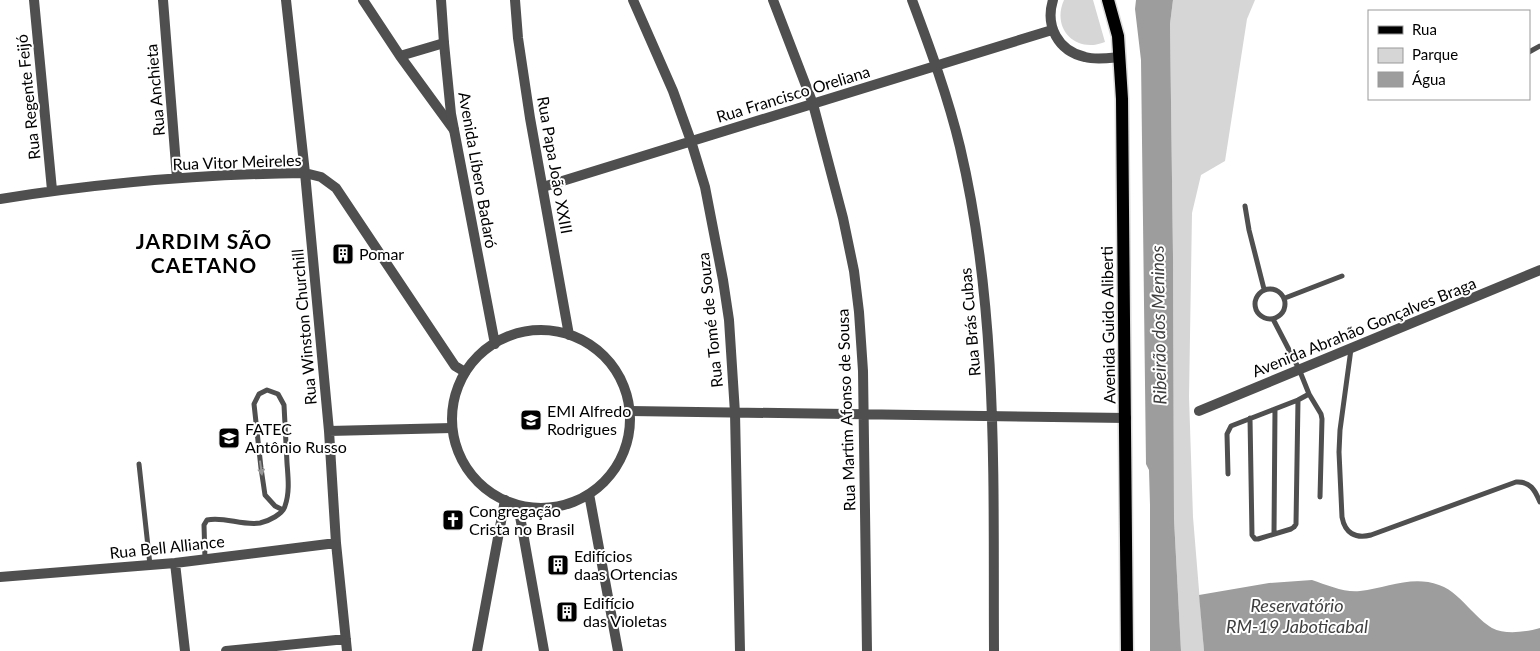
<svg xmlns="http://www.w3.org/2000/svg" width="1540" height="651" viewBox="0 0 1540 651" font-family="Lato,sans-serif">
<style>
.green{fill:#d6d6d6}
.water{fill:#9d9d9d}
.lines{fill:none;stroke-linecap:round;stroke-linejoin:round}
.primary-casing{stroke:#dbdbdb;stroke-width:15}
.service{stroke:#4f4f4f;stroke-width:5}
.minor{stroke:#4f4f4f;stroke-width:10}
.tertiary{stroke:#4f4f4f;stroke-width:10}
.primary{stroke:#000;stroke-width:12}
.oneway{fill:#959595}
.labels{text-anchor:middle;stroke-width:4;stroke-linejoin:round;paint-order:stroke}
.street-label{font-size:16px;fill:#000;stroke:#fff}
.poi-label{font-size:16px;fill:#000;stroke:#fff;text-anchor:start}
.water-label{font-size:18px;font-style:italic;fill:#3e3e3e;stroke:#fff}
.district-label{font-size:21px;font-weight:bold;letter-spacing:1px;fill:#000;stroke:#fff}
</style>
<rect width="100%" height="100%" fill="#fff"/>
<path class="green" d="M1064,0h29l12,42c-29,12 -54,-13 -41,-42z
M1173,0h82l-8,19 -22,142 -24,14 -9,38 -3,184 4,120 11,134h-23l-7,-132 -1,-262 -3,-233z"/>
<path class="water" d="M1136,0h37l-3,24 3,233 1,262 7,132h-31v-146l-1,-35 -3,-6 -5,-404 -6,-51z
M1312,580c15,5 33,13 48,11 27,-3 52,-16 79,-6 14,5 22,15 32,25 6,6 14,14 21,18 13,7 34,4 48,0v23h-336l-5,-56 70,-12z"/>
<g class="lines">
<g class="primary-casing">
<path id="primary" d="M1108,0l10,36 4,63 5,552"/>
</g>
<path class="service" d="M1529,52l11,-6
M1245,206l4,24 15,59
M1255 304a15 15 0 1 1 30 0a15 15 0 1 1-30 0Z
M1285,298l57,-22
M1273,319l26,50 10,25
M1351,349l-11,81 -1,22 3,65c3,16 13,22 29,18l145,-53c14,-1 19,8 24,20
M1250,418l2,117 3,4h3l33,-10 3,-2 2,-3 2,-124
M139,464l11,101
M1228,474l-1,-40 4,-8 67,-26 11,-6 12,20 1,5 -2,78
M1274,534l1,-125
M205,559l-1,-34 3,-5c17,-4 35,6 53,3 9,-2 23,-9 25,-17 5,-14 3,-29 2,-43 -1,-19 -2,-39 -3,-58l-6,-11 -11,-4 -8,4 -5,10 7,64 4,27 10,11 8,4"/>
<path class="minor" d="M34,0l18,190
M163,0l14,178
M286,0l19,173 24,258 7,112 11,108
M363,0l37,56 54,74
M633,0l40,91 18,50 14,46 18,93 6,40 6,93 5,238
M773,0l40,104 30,114 11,53 5,41 4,59 4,280
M912,0c18,48 36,97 48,147 39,165 33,336 34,504
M1053,0c-8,26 5,51 32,57 11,3 24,1 35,0
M400,56l44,-13
M543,187l509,-157
M0,199c101,-16 203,-25 305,-26l16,4 15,11 119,178 10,6
M630,411l496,7
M1199,411l341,-141
M329,431l123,-3
M175,563l10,88
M0,577l175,-14 161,-20
M226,651l120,-12
M477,651l28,-151"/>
<path class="tertiary" d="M441,0l3,43 7,71 44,230
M515,0l3,38 12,80 39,217
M452 419a89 89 0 1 1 178 0a89 89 0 1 1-178 0Z
M589,494l29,157
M518,505l26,146"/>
<use href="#primary" class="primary"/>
</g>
<defs><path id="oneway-solid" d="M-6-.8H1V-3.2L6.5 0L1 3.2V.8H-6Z" transform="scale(1.25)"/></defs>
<use class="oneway" href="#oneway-solid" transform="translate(261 468) rotate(82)"/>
<defs>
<g id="building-square" transform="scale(1.125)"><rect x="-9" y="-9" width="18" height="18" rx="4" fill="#000" stroke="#fff"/><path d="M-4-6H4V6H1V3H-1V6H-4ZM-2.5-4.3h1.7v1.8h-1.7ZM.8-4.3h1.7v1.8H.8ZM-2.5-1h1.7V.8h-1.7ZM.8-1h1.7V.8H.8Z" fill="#fff"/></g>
<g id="school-square" transform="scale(1.125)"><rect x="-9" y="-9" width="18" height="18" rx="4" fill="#000" stroke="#fff"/><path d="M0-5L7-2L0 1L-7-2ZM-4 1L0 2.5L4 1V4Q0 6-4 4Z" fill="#fff"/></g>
<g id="university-square" transform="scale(1.125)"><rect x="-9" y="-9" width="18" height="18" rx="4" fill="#000" stroke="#fff"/><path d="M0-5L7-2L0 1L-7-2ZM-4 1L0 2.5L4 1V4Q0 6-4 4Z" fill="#fff"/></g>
<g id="church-square" transform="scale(1.125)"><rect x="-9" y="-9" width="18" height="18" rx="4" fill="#000" stroke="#fff"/><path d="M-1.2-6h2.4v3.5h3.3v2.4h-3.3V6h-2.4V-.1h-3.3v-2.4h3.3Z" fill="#fff"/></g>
</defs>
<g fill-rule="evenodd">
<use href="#building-square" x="343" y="254"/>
<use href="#school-square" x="531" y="420"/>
<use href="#university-square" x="229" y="438"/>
<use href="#church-square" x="453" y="520"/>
<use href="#building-square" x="558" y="565"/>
<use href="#building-square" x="567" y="612"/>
</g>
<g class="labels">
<g class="street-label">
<text transform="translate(155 90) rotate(-95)" y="6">Rua Anchieta</text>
<text transform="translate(793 94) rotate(-17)" y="6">Rua Francisco Oreliana</text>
<text transform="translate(28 97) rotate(-96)" y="6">Rua Regente Feijó</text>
<text transform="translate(237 162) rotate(-2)" y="6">Rua Vitor Meireles</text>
<text transform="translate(555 165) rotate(80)" y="6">Rua Papa João XXIII</text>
<text transform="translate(478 170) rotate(80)" y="6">Avenida Líbero Badaró</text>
<text transform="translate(710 320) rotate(-96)" y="6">Rua Tomé de Souza</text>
<text transform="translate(970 322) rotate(-95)" y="6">Rua Brás Cubas</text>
<text transform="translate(1108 325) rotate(-91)" y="6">Avenida Guido Aliberti</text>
<text transform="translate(304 327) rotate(-95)" y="6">Rua Winston Churchill</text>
<text transform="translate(1364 327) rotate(-22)" y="6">Avenida Abrahão Gonçalves Braga</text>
<text transform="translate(846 410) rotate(-92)" y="6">Rua Martim Afonso de Sousa</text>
<text transform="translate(167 547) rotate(-6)" y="6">Rua Bell Alliance</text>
</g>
<g class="poi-label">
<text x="359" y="260">Pomar</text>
<text x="547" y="417">EMI Alfredo<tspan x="547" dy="18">Rodrigues</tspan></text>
<text x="245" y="435">FATEC<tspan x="245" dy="18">Antônio Russo</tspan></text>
<text x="469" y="517">Congregação<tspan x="469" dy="18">Crista no Brasil</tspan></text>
<text x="574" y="562">Edifícios<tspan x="574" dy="18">daas Ortencias</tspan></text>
<text x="583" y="609">Edifício<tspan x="583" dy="18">das Violetas</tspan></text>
</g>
<g class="water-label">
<text transform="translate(1159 325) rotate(-91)" y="6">Ribeirão dos Meninos</text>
<text x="1297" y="612">Reservatório<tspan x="1297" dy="21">RM-19 Jaboticabal</tspan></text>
</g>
<g class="district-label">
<text x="204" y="249">JARDIM SÃO<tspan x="204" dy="24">CAETANO</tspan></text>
</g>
</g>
<rect x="1368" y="10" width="162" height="90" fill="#ffffff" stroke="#999999"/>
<rect x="1378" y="26" width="25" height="8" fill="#000000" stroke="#999999"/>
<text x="1412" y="35" font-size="15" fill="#000000">Rua</text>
<rect x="1378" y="48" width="25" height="15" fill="#d6d6d6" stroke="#999999"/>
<text x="1412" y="60" font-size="15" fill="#000000">Parque</text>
<rect x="1378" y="72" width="25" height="15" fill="#9d9d9d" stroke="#999999"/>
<text x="1412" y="85" font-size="15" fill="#000000">Água</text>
</svg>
